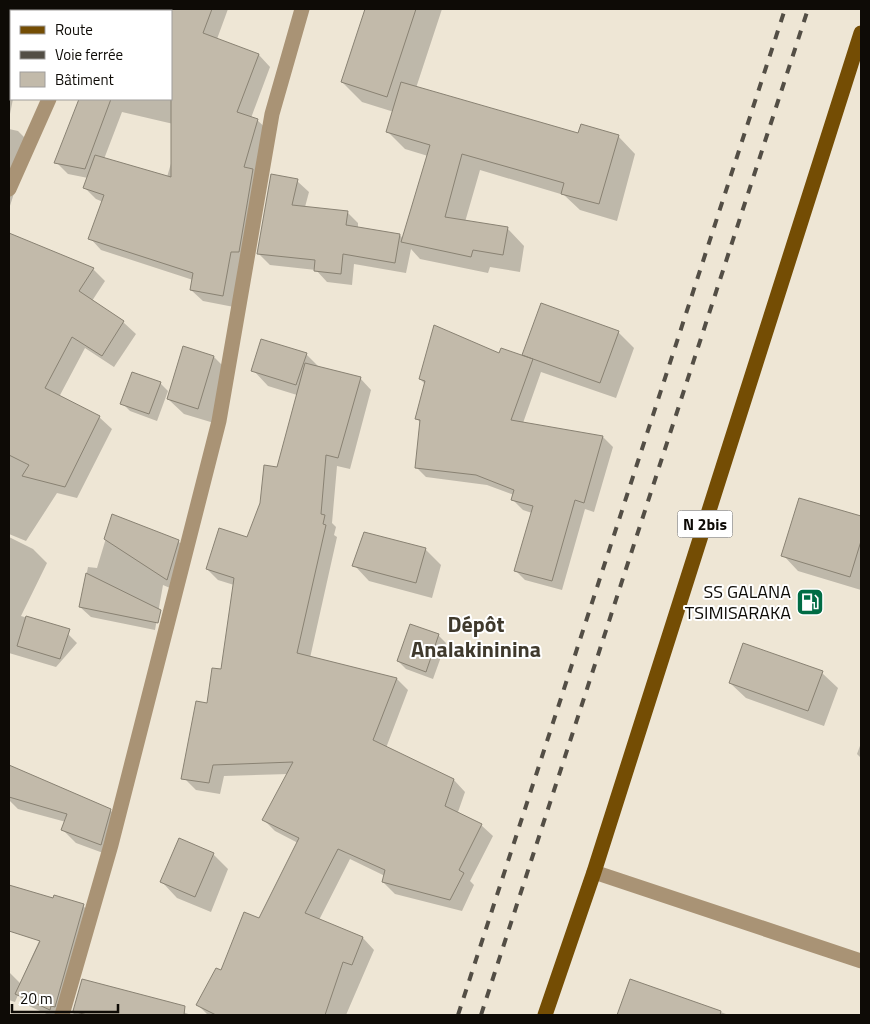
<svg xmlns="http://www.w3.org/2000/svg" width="870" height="1024" viewBox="0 0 870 1024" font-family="'Titillium Web',sans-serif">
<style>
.shadow{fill:#0003;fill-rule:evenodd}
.building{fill:#c2baaa;stroke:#898273}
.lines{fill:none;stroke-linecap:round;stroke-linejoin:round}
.minor{stroke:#a99375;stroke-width:15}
.major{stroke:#744d04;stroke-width:15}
.rail{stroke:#534e45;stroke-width:4;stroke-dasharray:9 9;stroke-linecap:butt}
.labels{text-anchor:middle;stroke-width:4;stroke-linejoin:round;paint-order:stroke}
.shield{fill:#fff;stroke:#565451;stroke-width:1}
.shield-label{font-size:16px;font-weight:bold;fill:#0e0b06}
.poi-label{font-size:18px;fill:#0e0b06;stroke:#fff;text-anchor:end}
.district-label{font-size:22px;font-weight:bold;fill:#3f392c;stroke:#fff}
</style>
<rect width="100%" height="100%" fill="#eee6d5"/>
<path class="shadow" d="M27,9h46v2h-46z
M144,9h84l-11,30 42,16 11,12 -19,51 6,2 12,11 -35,176 -31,-6 -12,-11 2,-10 -92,-30 -11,-12 13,-36 -7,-3 -11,-11 3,-10 -20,-4 -12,-12 25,-63h90v-88h-28zM122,112l60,14 -15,51 -63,-18z
M366,9h76l-26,79 163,47 39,1 17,18 -18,67 -37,-11 -16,-15 -84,-25 -15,52 42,6 17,18 -4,26 -30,-5 -2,6 -68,-14 -9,-10 -5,24 -52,-9 -2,21 -25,-3 -11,-12 -46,-5 -11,-11 38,-73 12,11 -4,15 42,5 11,11v6l42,6 3,4 25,-83 -23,-7 -17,-17 6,-20 -32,-10 -20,-20z
M9,39l2,1 2,59 -4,20z
M9,129l9,2 12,12 -21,66z
M16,238l77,31 12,12 -13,20 31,21 13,12 -22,33 -29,-19 -26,49 40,20 13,12 -35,69 -20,-5 -31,48 -17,-7v-132l7,-16 -7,-4v-127z
M618,332l16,16 -18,50 -75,-26 -18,51 80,14 10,10 -19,65 -9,-3 -23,81 -37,-10 -10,-10 17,-57 -9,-3 -10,-10 1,-5 -27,-10 -61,-8 -10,-10 5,-44 -4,-4 8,-35 -5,-5 80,-24 27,4 -4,-4z
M184,348l30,9 15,15 -15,51 -30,-9 -16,-15z
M306,354l14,14 40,10 11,12 -21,79 -13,-3 -5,57 4,4 -2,8 3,2 -27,121 87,21 11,11 -22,58 68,32 11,12 -7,20 23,13 12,11 -23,45 4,4 -12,26 -67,-17 -12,-12 2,-6 -35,-17 -31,61 44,18 11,12 -28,65h-138l-10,-10 61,-86 39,-76 -23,-12 -11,-11 25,-46 -65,2 -4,18 -24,-4 -11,-11 23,-75 14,-33 12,-86 -16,-5 -11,-11 41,-30 30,-71 19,-73 -29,-9 -15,-16z
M160,383l8,8 -11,30 -27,-10 -8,-8z
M800,499l61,19v72l-63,-19 -15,-16z
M113,515l65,26 11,11 -12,39 -14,-6 -8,45 -64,-13 -11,-10 8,-40 9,1z
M9,537l24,12 14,14 -26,53 42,13 14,14 -21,24 -47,-14z
M425,549l16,16 -9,33 -63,-17 -15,-16z
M438,635l8,8 -13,36 -27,-10 -8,-8z
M822,673l16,15 -14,38 -78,-28 -16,-15z
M861,743v15l-4,-4z
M12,768l98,42 13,13 -9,34 -38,-14 -13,-13 3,-8 -48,-13 -9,-9v-21z
M213,854l15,15 -17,43 -34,-14 -15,-16z
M59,897l24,9 13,12 -28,97h-19l-20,-9 -11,-11 -3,7 -6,-2v-28l11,11z
M83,980l55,15 53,20h-118z
M631,981l98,34h-111z"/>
<path class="building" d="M171,9h41l-9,24 56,21 -22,58 21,7 -14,48 9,2 -14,83h-8l-8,44 -33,-6 3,-17 -105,-34 16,-44 -21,-7 12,-33 76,22z
M365,9h51l-29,88 -46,-15z
M401,82l177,51 3,-9 38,11 -20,69 -38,-10 3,-11 -102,-29 -17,63 63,10 -5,28 -30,-5 -2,7 -70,-15 29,-97 -44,-13z
M79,99h32l-26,70 -31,-6z
M271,174l27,5 -6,26 56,6 -2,14 54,9 -5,29 -52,-9 -2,20 -27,-3 1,-11 -58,-6z
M9,233l85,35 -15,23 45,30 -22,35 -30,-19 -27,51 55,28 -35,71 -43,-11 7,-11 -20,-10z
M541,303l78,28 -19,52 -78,-28z
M434,325l65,28 2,-5 32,11 -22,61 92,16 -19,67 -9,-3 -23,81 -38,-10 19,-65 -22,-6 3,-10 -38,-15 -61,-7 5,-48 -5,-1 10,-38 -6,-2z
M261,339l46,14 -11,32 -45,-14z
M183,346l31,10 -16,53 -31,-10z
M305,363l56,14 -23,81 -12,-3 -5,59 4,1 -2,9 3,1 -29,128 100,25 -24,62 81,39 -9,27 37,18 -23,46 5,3 -14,27 -68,-18 3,-12 -47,-21 -33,64 58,24 -11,28 -9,-3 -18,53h-109l-20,-10 20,-37 5,2 23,-58 15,6 40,-80 -37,-18 31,-58 -80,3 -4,18 -28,-4 15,-78 11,2 5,-35 9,1 13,-91 -28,-9 13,-41 28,9 13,-34 4,-38 13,2z
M132,372l29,10 -12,32 -29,-10z
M799,498l62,18v25l-11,36 -69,-21z
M112,514l67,26 -12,40 -63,-41z
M364,532l62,16 -10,35 -64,-17z
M86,573l75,37 -3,13 -79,-16z
M26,616l44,13 -10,30 -43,-13z
M410,624l29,10 -13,38 -29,-11z
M743,643l80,28 -15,40 -79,-28z
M9,765l102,44 -10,36 -40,-15 6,-16 -58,-17z
M179,838l35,15 -19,44 -35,-15z
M9,885l44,13 1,-3 30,9 -29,103 -4,-1 -1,4 -35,-16 25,-53 -31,-10z
M82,979l103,27 -1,9h-97l-14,-4z
M630,979l91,32 -1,4h-103z"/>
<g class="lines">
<path class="minor" d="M89,11l1,-2
M9,189l40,-90
M594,872l267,89
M62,1015l49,-170 108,-424 53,-307 30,-105"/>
<path class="major" d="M545,1015l49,-143 267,-839"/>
<path class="rail" d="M458,1015l327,-1006
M481,1015l327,-1006"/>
</g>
<defs>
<g id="fuel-square" transform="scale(1.4375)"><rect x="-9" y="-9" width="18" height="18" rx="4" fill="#006c44" stroke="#fff"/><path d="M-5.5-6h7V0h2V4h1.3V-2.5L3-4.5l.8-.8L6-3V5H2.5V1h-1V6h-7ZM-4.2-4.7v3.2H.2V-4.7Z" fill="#fff"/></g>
</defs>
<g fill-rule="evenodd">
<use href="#fuel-square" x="810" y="602"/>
</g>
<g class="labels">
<rect class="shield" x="677.5" y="510.5" width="55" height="27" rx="4"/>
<g class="shield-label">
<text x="705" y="530">N 2bis</text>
</g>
<g class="poi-label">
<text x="791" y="598">SS GALANA<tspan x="791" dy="21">TSIMISARAKA</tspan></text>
</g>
<g class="district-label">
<text x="476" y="632">Dépôt<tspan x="476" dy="25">Analakininina</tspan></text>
</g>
</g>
<rect width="870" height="1024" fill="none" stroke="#0e0b06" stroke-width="20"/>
<rect x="10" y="10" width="162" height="90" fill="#ffffff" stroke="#9f9d9b"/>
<rect x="20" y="26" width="25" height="8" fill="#744d04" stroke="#9f9d9b"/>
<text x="55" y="35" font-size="15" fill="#0e0b06">Route</text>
<rect x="20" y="51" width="25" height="8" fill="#534e45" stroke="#9f9d9b"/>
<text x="55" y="60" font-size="15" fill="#0e0b06">Voie ferrée</text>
<rect x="20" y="72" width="25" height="15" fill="#c2baaa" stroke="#9f9d9b"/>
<text x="55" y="85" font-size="15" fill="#0e0b06">Bâtiment</text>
<path d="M12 1004v8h106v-8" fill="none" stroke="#0e0b06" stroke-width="2.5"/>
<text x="20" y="1004" font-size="15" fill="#0e0b06" stroke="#ffffff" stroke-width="4" paint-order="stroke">20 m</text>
</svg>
